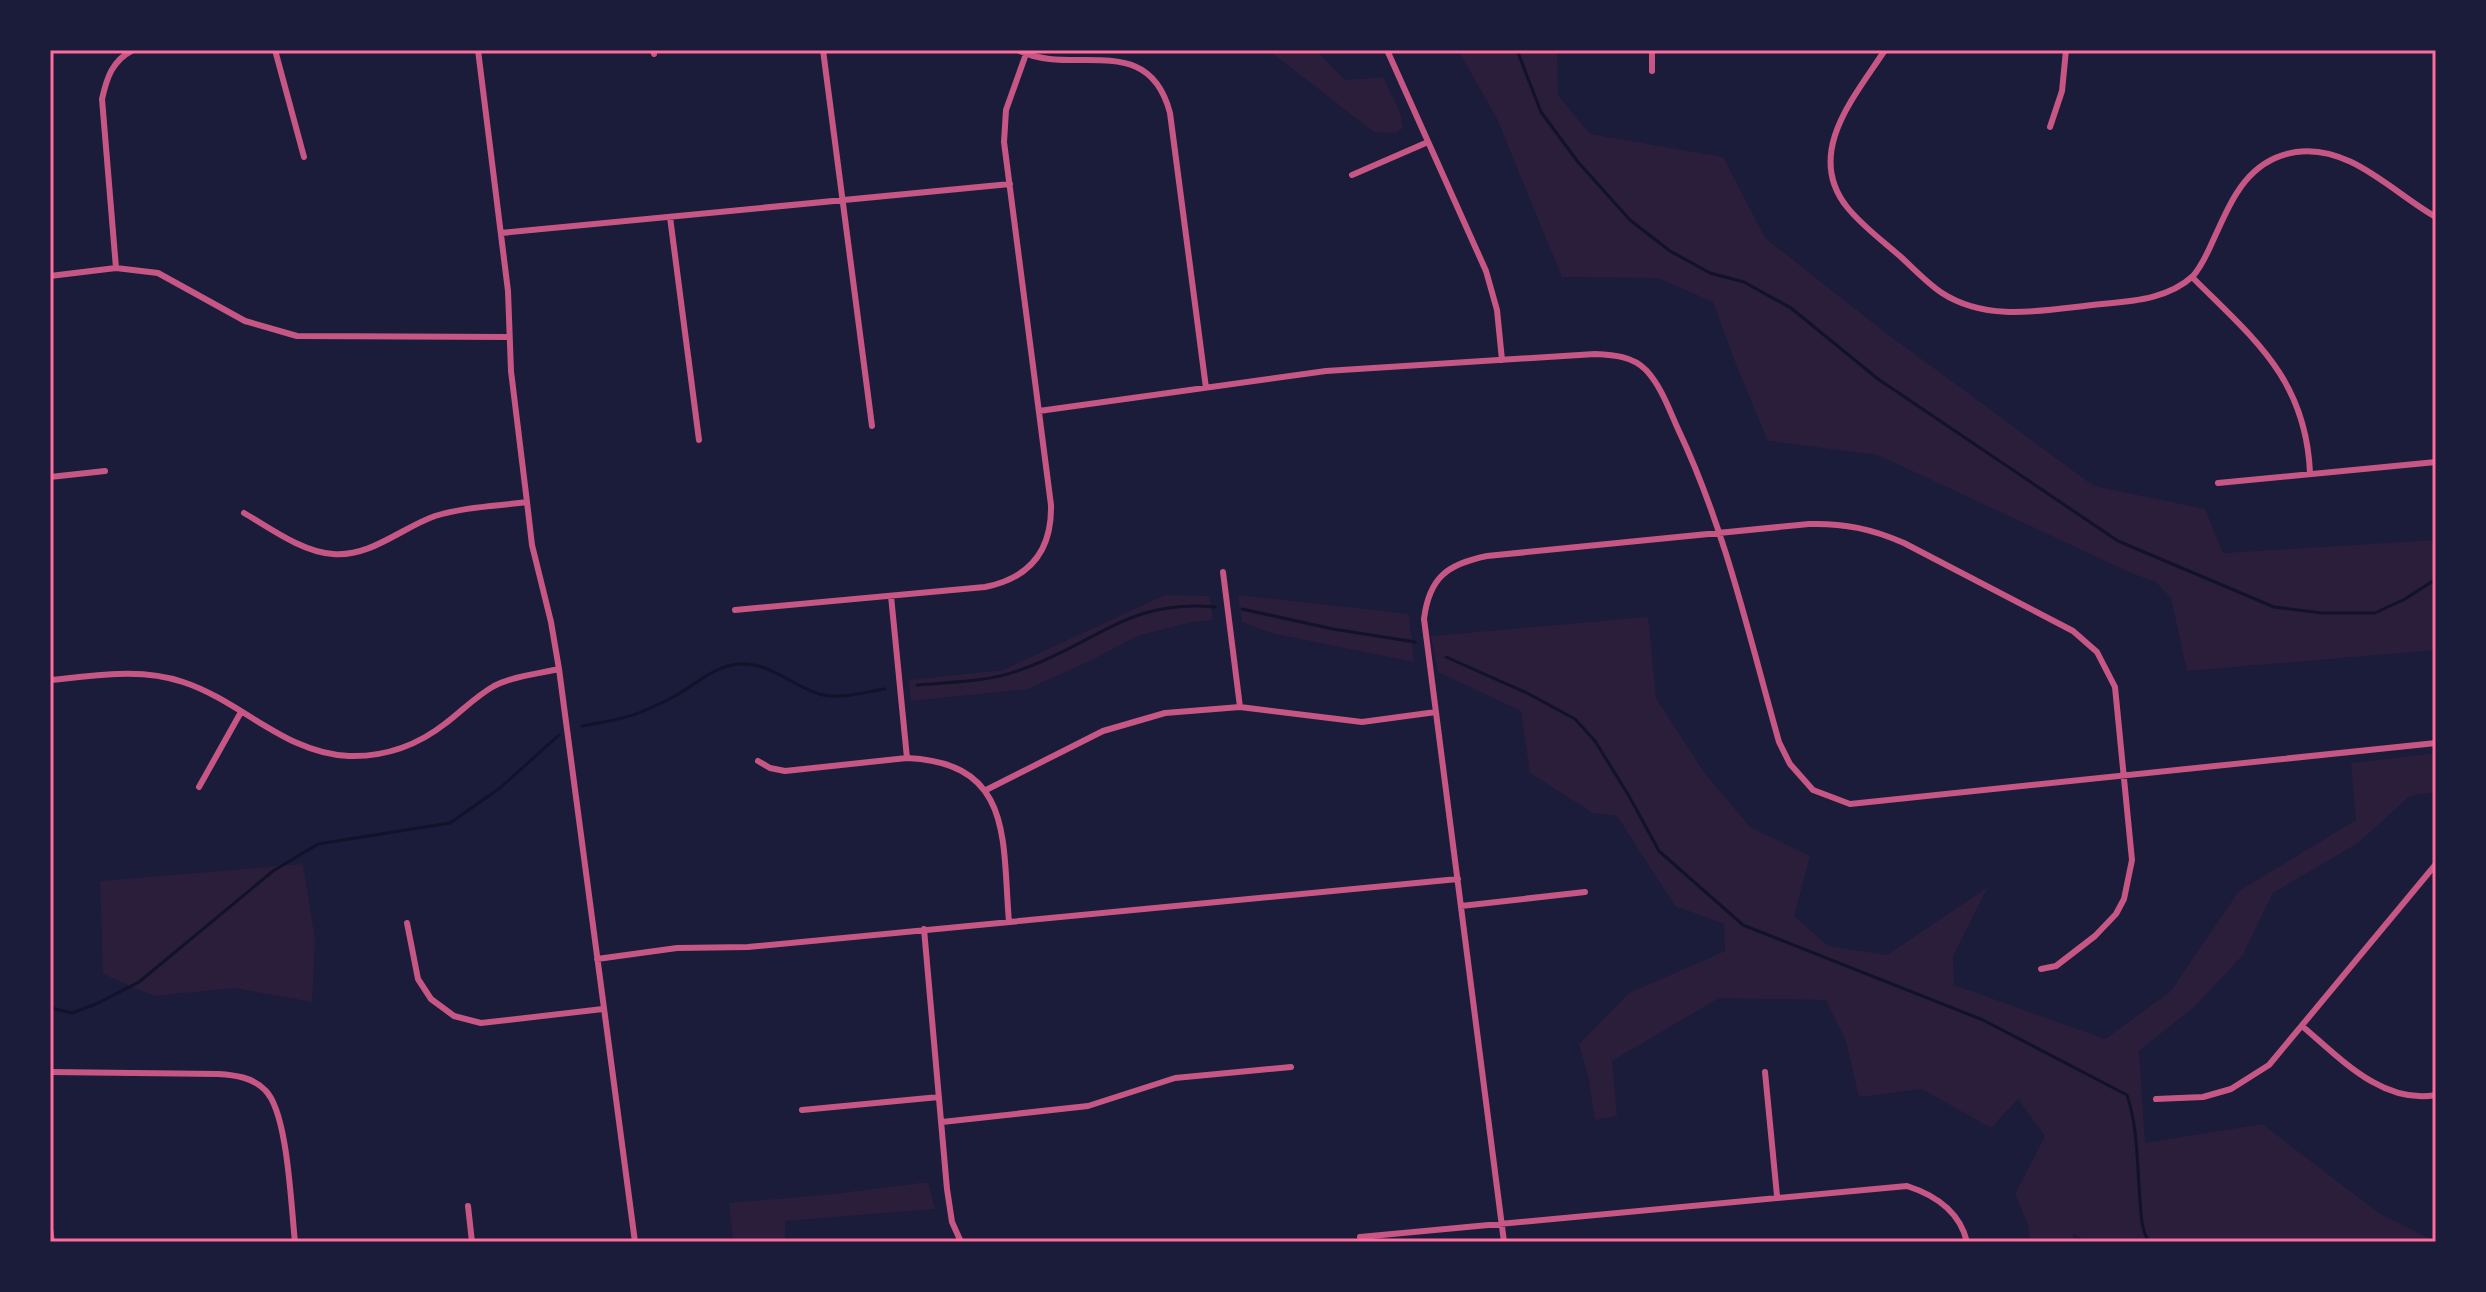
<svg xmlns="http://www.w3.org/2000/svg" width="2486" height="1292" viewBox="0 0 2486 1292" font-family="Bitter,serif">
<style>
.green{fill:#2a1e3b}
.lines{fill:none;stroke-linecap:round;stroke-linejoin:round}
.stream{stroke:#12122b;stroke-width:3}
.minor{stroke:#c65784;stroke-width:6}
.neatline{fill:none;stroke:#ff6b9d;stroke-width:3}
</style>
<rect width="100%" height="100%" fill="#1b1b3a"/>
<path class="green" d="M1268,50h48l29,30 38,-3 17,35 3,16 -8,5 -21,-1z
M1458,50h99l1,45 32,39 133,23 42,81 121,95 208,153 111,23 18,44 213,-13v110l-249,21 -16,-73 -15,-16 -25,-9 -253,-118 -110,-14 -31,-74 -24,-65 -56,-24 -95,-1 -65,-158z
M1165,595l44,1 4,24 -21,2 -55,14 -41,22 -68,31 -117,12 -2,-21 94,-10z
M1238,595l171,19 5,48 -143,-29 -29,-11z
M1648,617l8,81 47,73 47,56 60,29 -16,60 34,30 59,9 101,-68 -35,69 1,29 151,54 65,-47 69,-101 117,-71 -5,-57 85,-10v39l-26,4 -52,47 -85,50 -31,63 -48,51 -55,44 6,92 117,-19 117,89 57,29h-347l-16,-8v8h-43l-2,-17 -13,-31 30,-58 -27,-37 -27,29 -69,-39 -63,8 -13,-56 -20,-41 -107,-2 -107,63 5,55 -22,4 -6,-40 -10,-36 50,-51 96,-42 -1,-27 -49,-18 -58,-90 -24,-3 -63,-40 -9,-62 -83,-39 -7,-36z
M303,864l12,75 -3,63 -77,-14 -81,8 -51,-22 -3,-93z
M928,1182l7,27 -150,12v21h-52l-4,-39 95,-8z"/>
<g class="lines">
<path class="stream" d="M1517,50l24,62 37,50 52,58 40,31 40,22 34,9 47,26 87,71 240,162 156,66 48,6h53l30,-14 31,-20
M1242,609l91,20 82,13
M1446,657l81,36 48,26 20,22 34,55 30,55 84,74 240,95 144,75c11,32 10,70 13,105 1,14 1,30 9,42
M917,685c35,-3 71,-3 103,-15 76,-26 107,-71 195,-63
M582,726c19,-4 41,-6 59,-14 12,-5 23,-10 34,-16 20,-11 40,-31 65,-32 29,-2 51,21 79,30 21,6 45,-2 66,-5
M51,1008l21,5 24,-9 43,-22 134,-111 45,-27 132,-21 50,-35 59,-53"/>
<path class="minor" d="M275,50l29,107
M478,50l30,241 3,80 16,131 5,43 19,77 8,47 76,573
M653,50l1,4
M823,50l49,376
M1018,50c54,28 130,-21 152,63l36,275
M1387,50l99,221 11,39 5,50
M1652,50v21
M1885,50c-30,46 -81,103 -38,157 15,19 36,34 54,50 13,12 26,26 41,36 48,31 106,16 160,11 31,-3 66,-5 91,-28 8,-9 13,-20 18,-31 19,-41 34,-85 85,-93 54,-8 97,41 140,65
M2050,127l12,-36 4,-41
M1352,175l76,-33
M670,217l29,223
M501,233l509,-49
M116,268l-14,-169c5,-22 10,-38 31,-49
M50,276l66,-8 42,5 87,48 52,15 212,1
M2192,277c62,62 114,102 118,196
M1039,411l287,-40 269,-17c19,1 37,2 51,16 15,16 23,39 32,59 47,99 71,207 101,313l11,22 23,26 37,14 586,-61
M50,477l55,-6
M2218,483l218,-21
M244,513c26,15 58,39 89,41 38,3 68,-26 102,-38 29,-9 62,-10 92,-14
M1223,572l17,135
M891,596l16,162
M735,610l250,-23c45,-9 67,-36 66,-82l-47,-363 2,-32 20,-56
M50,680c44,-4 90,-13 133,2 58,19 103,72 166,74 36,1 69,-11 97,-33 16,-12 30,-27 48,-37 20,-10 43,-12 65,-17
M758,761l12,7 15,3 122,-13c107,5 95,82 102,164
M199,787l42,-75
M986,790l117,-59 62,-18 75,-6 122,15 74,-10
M1461,906l124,-14
M407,923l11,56 13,20 23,17 27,7 122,-14
M924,929l23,260 5,33 9,20
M597,959l80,-11 71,-1 710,-68
M2302,1026c37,31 80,79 134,69
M50,1072l168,2c17,1 34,3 47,16 23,22 26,117 30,152
M1765,1072l12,124
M2156,1099l47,-2 28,-8 38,-24 167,-201
M802,1110l137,-13
M942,1122l146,-16 87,-28 116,-11
M468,1206l4,36
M50,1229l2,13
M1360,1237l547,-51c28,9 53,26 60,56
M1504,1242l-80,-623c5,-41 23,-55 63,-63l322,-32c35,-1 63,5 95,19l169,88 24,21 18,35 17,173 -8,39 -8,15 -21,22 -39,30 -15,3"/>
</g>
<rect width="2486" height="1292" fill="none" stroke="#1b1b3a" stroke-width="104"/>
<rect x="52" y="52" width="2382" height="1188" class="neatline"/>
</svg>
